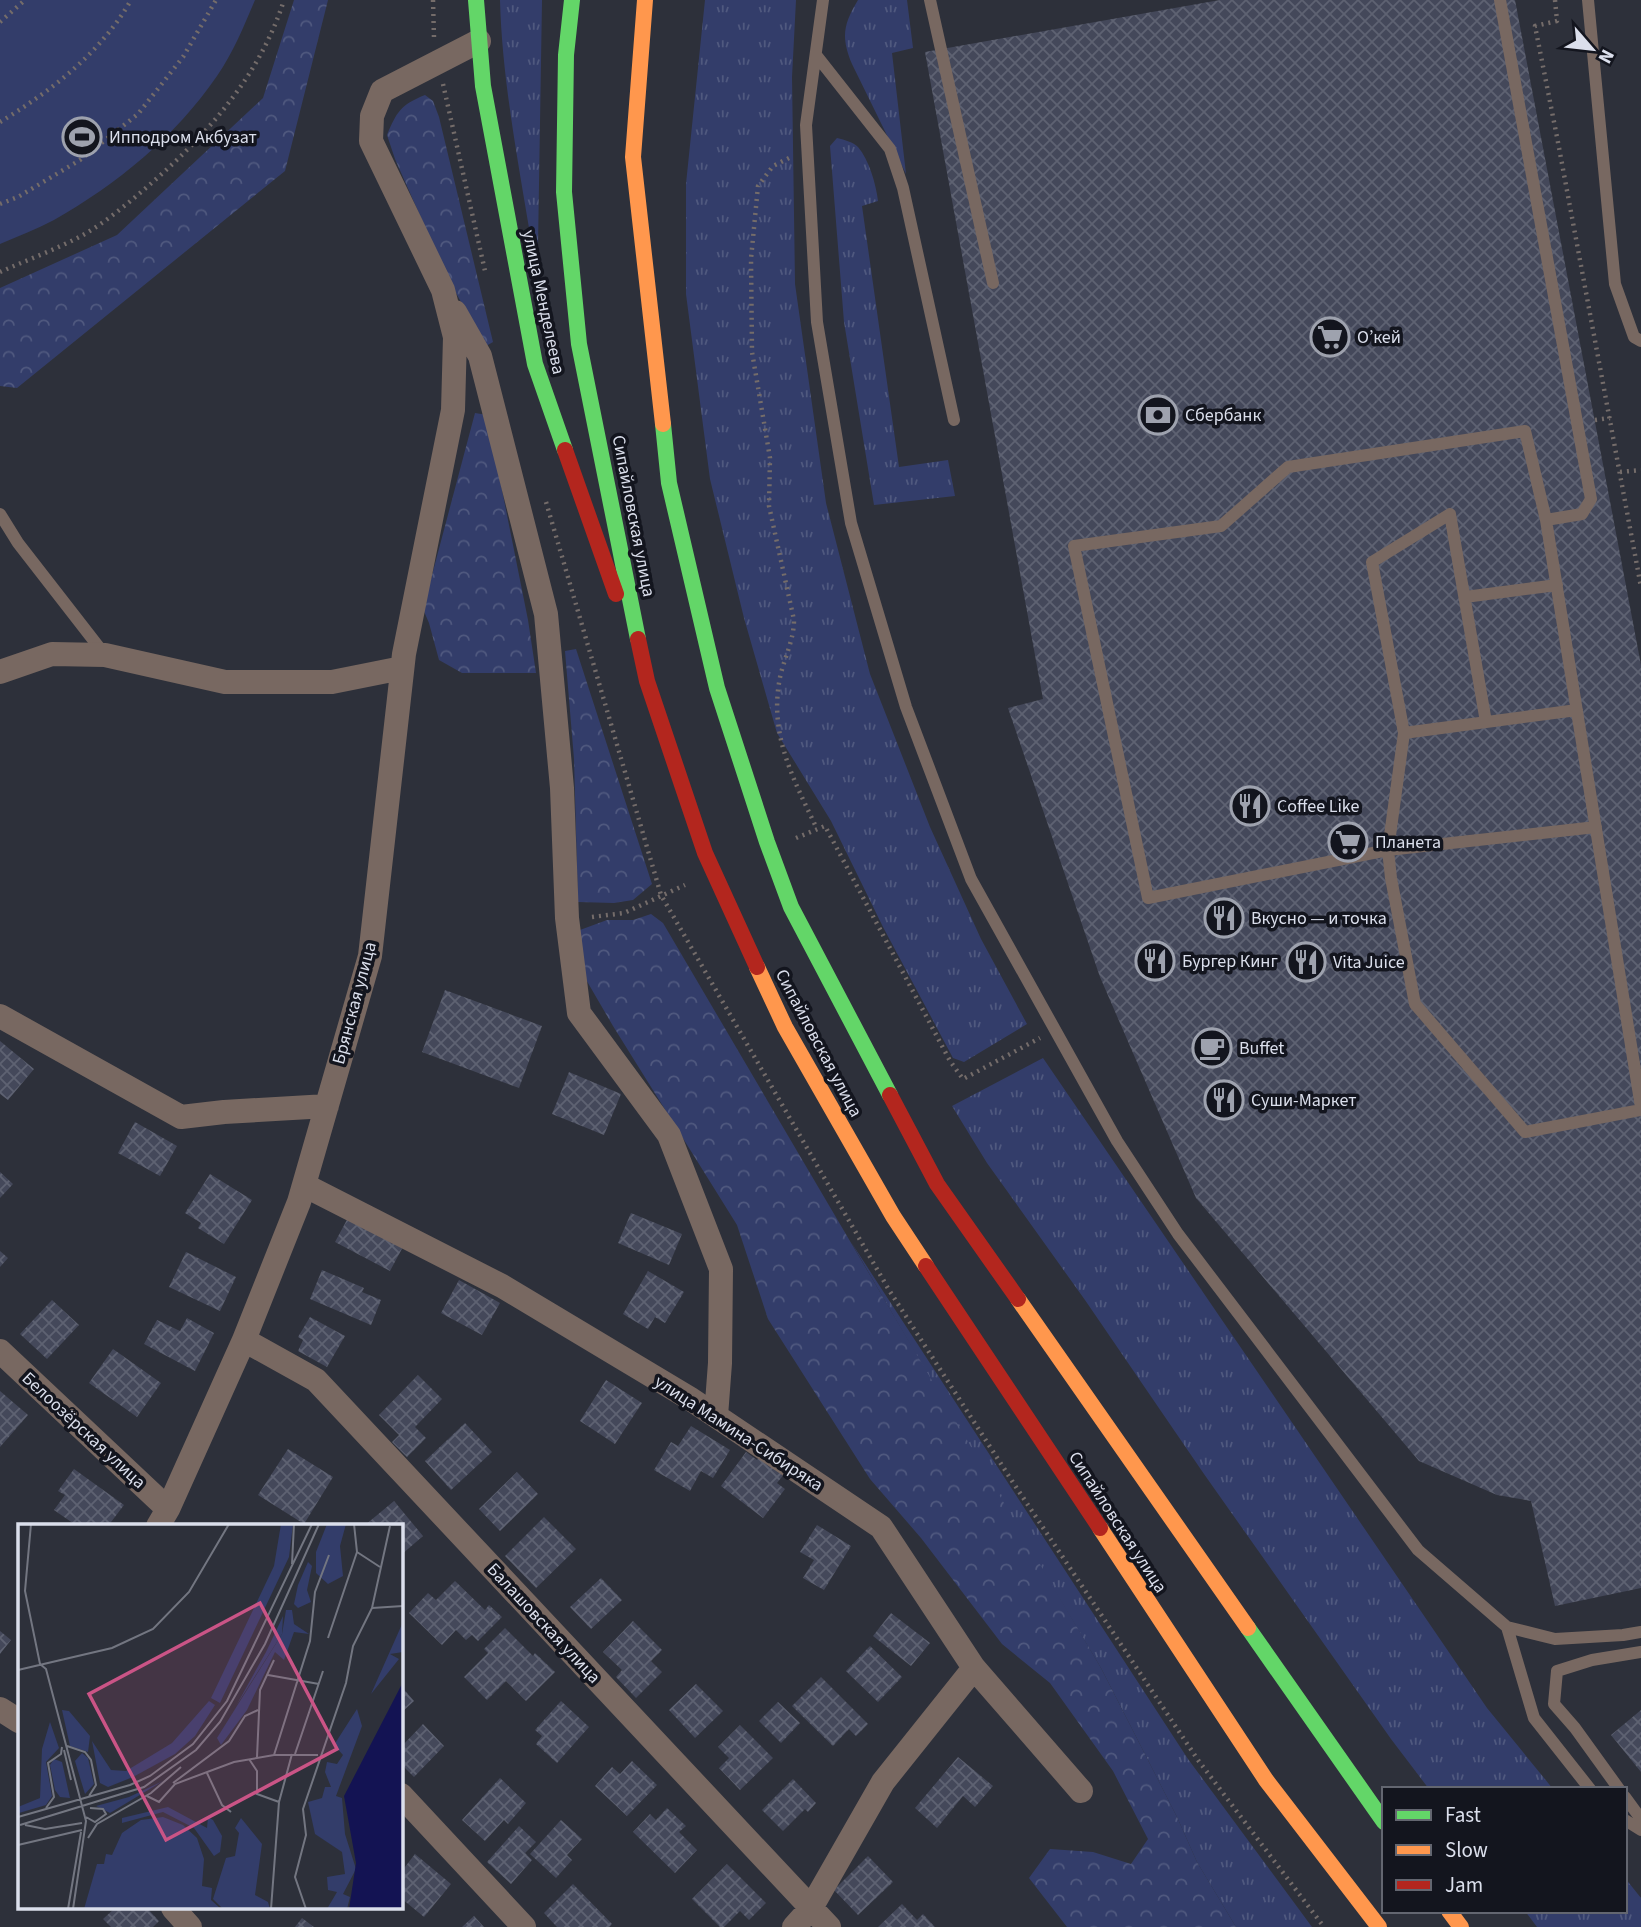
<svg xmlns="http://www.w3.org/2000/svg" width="1641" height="1927" viewBox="0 0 1641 1927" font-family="'Source Sans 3',sans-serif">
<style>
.grass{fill:url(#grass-tufts)}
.forest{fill:url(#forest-crowns)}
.pitch{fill:#333d6a}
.building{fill:url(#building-cross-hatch)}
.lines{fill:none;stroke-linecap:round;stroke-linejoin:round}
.path{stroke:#746c6a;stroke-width:4.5;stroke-dasharray:2 5;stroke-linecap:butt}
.lane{stroke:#786861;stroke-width:12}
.street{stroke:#786861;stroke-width:24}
.fast{stroke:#63d668;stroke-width:16}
.slow{stroke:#ff974d;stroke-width:16}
.jam{stroke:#b3261e;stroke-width:16}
.labels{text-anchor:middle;stroke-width:7;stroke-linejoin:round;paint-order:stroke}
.poi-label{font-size:18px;fill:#dbdfec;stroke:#13151e;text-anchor:start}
.street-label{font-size:18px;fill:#dbdfec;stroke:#13151e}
.inset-road{fill:none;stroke:#737681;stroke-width:2}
.view{fill:#ca5486;fill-opacity:0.15;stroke:#ca5486;stroke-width:3.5}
.inset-edge{fill:none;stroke:#dbdfec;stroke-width:3.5}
</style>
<defs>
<pattern id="grass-tufts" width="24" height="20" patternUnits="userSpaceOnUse" patternTransform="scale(1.75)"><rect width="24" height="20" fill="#333d6a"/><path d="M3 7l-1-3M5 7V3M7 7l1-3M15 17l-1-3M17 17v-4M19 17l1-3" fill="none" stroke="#50597f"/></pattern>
<pattern id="forest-crowns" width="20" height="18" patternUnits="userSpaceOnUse" patternTransform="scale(1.75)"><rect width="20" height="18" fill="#333d6a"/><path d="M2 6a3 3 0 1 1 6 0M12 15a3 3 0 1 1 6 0" fill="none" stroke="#50597f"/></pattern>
<pattern id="building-cross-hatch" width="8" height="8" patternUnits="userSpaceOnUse" patternTransform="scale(1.75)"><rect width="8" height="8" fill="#44485a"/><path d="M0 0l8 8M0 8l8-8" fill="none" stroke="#5e6272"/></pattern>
</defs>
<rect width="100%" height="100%" fill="#2d303a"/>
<path class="grass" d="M500,0h42l-4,245 -3,2 -3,-1c-13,-80 -30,-166 -32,-246z
M705,0h91l-4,77 3,207 31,219 44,171 60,153 51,112 46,85 -63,38 -11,-4 -70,-131 -52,-106 -54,-88 -33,-115 -34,-139 -24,-185v-110z
M858,0h49l6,48 -21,5 14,121 -54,-110c-11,-27 -9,-39 6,-64z
M837,138c8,2 16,4 21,9 11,13 18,37 20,54l-16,5 37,261 49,-7 7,36 -81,9 -30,-183 -14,-176z
M1043,1058l444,650 66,81h-124l-38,-50 -187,-265 -119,-174 -98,-137 -35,-57z
M851,1242l337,517 124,168h-76l-39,-65 -20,-45 -76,-149 -114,-191z
M1625,1878l16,20v29h-104l-12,-16h100z"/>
<path class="forest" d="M294,0h34l-43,171 -268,217 -17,-2v-98l117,-53 146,-137z
M425,95l8,6 6,16 54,225 -7,4 -38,-67 -53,-120 -8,-24c10,-23 13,-30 38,-40z
M475,413l12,2 41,205 8,53h-74l-23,-13 -10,-37 -6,-14z
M576,649l76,235 -19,16 -19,3 -36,-1 -4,-143 -9,-108z
M651,914l12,9 438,745 76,149 20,45 39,65h-169l-38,-49 21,-29 43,3 38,12 17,-25 -35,-68 -63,-88 -48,-39 -81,-106 -51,-59 -102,-160 -31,-94 -124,-199 -32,-55 -1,-41 27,-10h26z"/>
<path class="pitch" d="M0,0h255c-11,26 -22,53 -38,76 -41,60 -101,109 -163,144 -17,9 -36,16 -54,24z"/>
<path class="building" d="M1220,0h295l126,665v923l-86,18 -24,-105 -34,-6 -78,-34 -223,-263 -96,-221 -92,-269 35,-9 -118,-647z
M445,990l97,36 -23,62 -97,-36z
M0,1041l34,28 -26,31 -8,-6z
M569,1072l52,22 -17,41 -52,-21z
M135,1122l42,24 -17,30 -42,-23z
M0,1172l13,12 -13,14z
M210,1174l42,26 -28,44 -26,-16 3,-5 -16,-10z
M631,1213l51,21 -13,31 -51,-22z
M349,1216l55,29 -14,26 -55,-29z
M0,1251l8,7 -8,9z
M186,1252l50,25 -16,34 -51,-24z
M322,1270l42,18 -2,4 19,8 -10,25 -61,-26z
M648,1271l36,21 -19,31 -10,-6 -7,12 -25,-15z
M459,1280l41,23 -18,32 -41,-22z
M52,1300l27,25 -32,34 -27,-25z
M310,1317l35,19 -18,31 -29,-16 5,-11 -5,-3z
M187,1318l27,15 -19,38 -51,-27 13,-24 23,11z
M113,1349l48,34 -24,34 -48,-34z
M418,1375l24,24 -27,28 11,11 -19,19 -15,-15 7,-7 -20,-20z
M606,1380l36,23 -27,41 -35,-23z
M0,1391l28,24 -28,32z
M465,1423l27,29 -41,38 -26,-29z
M691,1426l39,24 -17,28 -12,-7 -11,20 -36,-21 17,-28 7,4z
M288,1449l45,28 -29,47 -46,-29z
M746,1452l11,8 3,-5 25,18 -8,10 8,6 -22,29 -42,-32z
M74,1469l50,36 -16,21h-31l-23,-16 11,-15 -7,-4z
M517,1472l21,22 -38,37 -21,-22z
M394,1501l29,35 -22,19v-29h-37z
M544,1517l32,32 -40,39 -31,-32z
M817,1525l34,21 -27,44 -21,-12 11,-18 -14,-8z
M601,1578l21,22 -31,29 -21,-22z
M455,1581l30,29 4,-5 13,12 -24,24 -6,-6 -6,5 -10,-10 -14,15 -33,-32 19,-20 8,7z
M891,1613l39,30 -19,23 -38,-30z
M633,1621l29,29 -11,11 11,11 -26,26 -20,-21 6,-7 -19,-18z
M505,1628l28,28 2,-3 20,19 -29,29 -20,-20 -19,19 -23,-23 24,-24 -4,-4z
M0,1631l11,9 -11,14z
M870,1646l32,31 -24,25 -32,-31z
M821,1677l47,47 -12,12 -7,-7 -16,17 -41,-40z
M696,1684l27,27 -28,27 -26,-28z
M401,1686l13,15 -13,12z
M561,1701l28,26 -32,36 -21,-19 6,-8 -7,-6z
M778,1702l22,21 -19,20 -22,-22z
M1641,1710v62l-30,-37z
M423,1724l21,22 -30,31 -13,-13v-17z
M740,1725l33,33 -33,32 -21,-22 10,-10 -11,-11z
M958,1757l35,29 -18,21 -12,-11 -26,32 -22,-20z
M632,1761l25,24 -30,31 -32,-30 17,-19 8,7z
M500,1778l26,25 -18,21 -4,-4 -19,21 -23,-21z
M793,1779l23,24 -8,9 -3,-3 -22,22 -21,-21z
M667,1808l19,18 -7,6 18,18 -22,23 -42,-41 17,-18 6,6z
M561,1820l21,19 -15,16 5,5 -16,18 -26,-24z
M519,1826l17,16 -11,11 7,7 -21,24 -24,-22z
M415,1854l36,30 -27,33 -23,-19v-26z
M868,1856l25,26 -35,33 -24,-25z
M727,1864l39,39 -17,17 -9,-9 -16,16h-4l-28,-28z
M573,1884l39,40 -3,3h-52l-13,-14z
M902,1904l15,16 6,-6 12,13h-57z
M115,1908h32l12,13 -6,6h-42l-8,-8z
M474,1916l10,11h-22z
M302,1918l12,9h-19z"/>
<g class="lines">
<path class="path" d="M433,0l1,38
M1555,0l2,21 -22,5 22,111 84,450
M0,22l25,-22
M443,84l42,187
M0,122c51,-31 101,-69 131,-122
M789,158l-16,8 -15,20 -7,73 1,93 18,106 -1,48 25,114c0,22 -12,42 -15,63 -9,55 16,99 38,146
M0,204l18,-7 62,-37 58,-46 45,-57 33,-57
M0,272c27,-12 57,-23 83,-37 23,-13 44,-31 64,-48 59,-51 113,-111 137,-187
M1595,420l15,-2
M1620,472l21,-2
M546,502l115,393 228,395 125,194 184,276 126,167
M796,838l29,-12 125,235 13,18 77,-41
M592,917l32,-4 61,-28"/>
<path class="lane" d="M823,0l-17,125 11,197 34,201 55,184 65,172 146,262 61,93 240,316 89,77 48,12 68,-4 18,-3
M930,0l63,283
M1500,0l91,499 -9,15 -36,6 -21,-89 -237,36 -67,59 -147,20 74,352 240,-48 208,-23
M1588,0l27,284 19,53 7,4
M816,55l74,94 13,39 51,232
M0,514l18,29 87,112
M1546,520l95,587
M1465,597l92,-12
M1577,710l-173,23 -16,117 3,28 24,126 110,128 116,-22
M1404,733l-32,-171 78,-48 36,208
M1507,1627l27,91 56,71
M1619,1789l-44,-61 -21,-24 3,-33 35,-11 49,-8
M1625,1797l16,22
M1625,1820l16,10"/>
<path class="street" d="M455,312l25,44 66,258 16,174 5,130 12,95 90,122 52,134 -1,94 -4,53
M0,672l52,-18 53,1 120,27h107l70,-14
M0,1016l181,101 43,-5 103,-6
M304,1185l198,101 187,112 192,129 93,141 107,123
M244,1340l72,40 513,547
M0,1351l168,158
M158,1526l10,-17 76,-169 55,-138 71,-246 34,-302 49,-244 2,-73 -12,-47 -72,-149 1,-25 10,-25 97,-50
M0,1709l19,12
M401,1795l123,132
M173,1908l17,19
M794,1927l17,-19 72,-126 91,-114"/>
<path class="fast" d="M476,0l7,86 52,278 30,86
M572,0l-6,55 -2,137 15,152 59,295
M663,424l6,59 48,205 50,154 24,65 99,188
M1248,1628l136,194"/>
<path class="slow" d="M645,0l-12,157 30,267
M757,967l28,60 108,189 33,50
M1018,1299l230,329
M1100,1528l166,252 113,147
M1449,1911l12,16"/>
<path class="jam" d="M565,450l51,144
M638,639l9,42 58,172 52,114
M890,1095l47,89 81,115
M926,1266l174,262"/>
</g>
<defs>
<g id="stadium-ring" transform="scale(2.0125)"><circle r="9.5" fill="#13151e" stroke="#9ea2ae" stroke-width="1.5"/><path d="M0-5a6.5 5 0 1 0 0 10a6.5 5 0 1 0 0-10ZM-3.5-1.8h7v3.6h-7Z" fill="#9ea2ae"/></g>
<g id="supermarket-ring" transform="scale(2.0125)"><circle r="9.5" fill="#13151e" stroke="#9ea2ae" stroke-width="1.5"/><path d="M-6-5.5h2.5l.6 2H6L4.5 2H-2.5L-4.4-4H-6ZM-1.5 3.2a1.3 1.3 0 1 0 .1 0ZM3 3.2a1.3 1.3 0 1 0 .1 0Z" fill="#9ea2ae"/></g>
<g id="bank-ring" transform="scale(2.0125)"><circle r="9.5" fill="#13151e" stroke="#9ea2ae" stroke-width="1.5"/><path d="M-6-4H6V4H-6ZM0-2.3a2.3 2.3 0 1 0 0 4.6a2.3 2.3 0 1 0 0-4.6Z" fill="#9ea2ae"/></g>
<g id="restaurant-ring" transform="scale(2.0125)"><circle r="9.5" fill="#13151e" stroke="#9ea2ae" stroke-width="1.5"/><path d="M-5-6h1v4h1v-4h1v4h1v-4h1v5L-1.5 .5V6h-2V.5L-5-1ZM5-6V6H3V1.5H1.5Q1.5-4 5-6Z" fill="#9ea2ae"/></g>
<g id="cafe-ring" transform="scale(2.0125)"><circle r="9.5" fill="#13151e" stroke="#9ea2ae" stroke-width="1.5"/><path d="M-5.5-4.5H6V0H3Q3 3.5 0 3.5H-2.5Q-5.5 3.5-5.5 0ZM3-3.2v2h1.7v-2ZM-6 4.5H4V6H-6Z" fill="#9ea2ae"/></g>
</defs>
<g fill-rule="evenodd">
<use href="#stadium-ring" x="82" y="137"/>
<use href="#supermarket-ring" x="1330" y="337"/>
<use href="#bank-ring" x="1158" y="415"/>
<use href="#restaurant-ring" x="1250" y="806"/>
<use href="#supermarket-ring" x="1348" y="842"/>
<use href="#restaurant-ring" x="1224" y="918"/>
<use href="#restaurant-ring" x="1155" y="961"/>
<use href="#restaurant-ring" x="1306" y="962"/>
<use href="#cafe-ring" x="1212" y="1048"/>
<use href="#restaurant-ring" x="1224" y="1100"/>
</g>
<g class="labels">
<g class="poi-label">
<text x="109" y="143">Ипподром Акбузат</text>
<text x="1357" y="343">О’кей</text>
<text x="1185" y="421">Сбербанк</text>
<text x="1277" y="812">Coffee Like</text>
<text x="1375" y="848">Планета</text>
<text x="1251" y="924">Вкусно — и точка</text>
<text x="1182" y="967">Бургер Кинг</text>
<text x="1333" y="968">Vita Juice</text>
<text x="1239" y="1054">Buffet</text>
<text x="1251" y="1106">Суши-Маркет</text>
</g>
<g class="street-label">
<text transform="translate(544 302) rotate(78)" y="6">улица Менделеева</text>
<text transform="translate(634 516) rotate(79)" y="6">Сипайловская улица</text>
<text transform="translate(354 1003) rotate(-75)" y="6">Брянская улица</text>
<text transform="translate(819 1043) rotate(62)" y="6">Сипайловская улица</text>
<text transform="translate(84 1430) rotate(43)" y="6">Белоозёрская улица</text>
<text transform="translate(739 1433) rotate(33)" y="6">улица Мамина-Сибиряка</text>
<text transform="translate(1118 1522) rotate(57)" y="6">Сипайловская улица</text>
<text transform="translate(544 1623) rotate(47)" y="6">Балашовская улица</text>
</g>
</g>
<g transform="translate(18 1524)">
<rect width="385" height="385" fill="#2d303a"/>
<path d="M263,0h12l-4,33 -69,146 -9,-5 63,-132zM265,92l-1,18 -46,72 30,-54zM191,177l6,4 -20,31 -20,18 -42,23 -25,10 -8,-4 -8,-42 19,29 15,1 46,-28zM44,186l7,1 21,25 -2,16 -18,-6zM32,198l9,26 -13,14 6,34 -6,9 -27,8 -1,-6 22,-9 2,-49zM64,229l6,5 6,26 -9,10 -10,-33zM36,235l8,3 8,36 -10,-1 -5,-7 -5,-25zM145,257l-53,32 -14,-7 33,-9z" fill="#333d6a"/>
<path d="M309,0h19l-6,22 3,30 -15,8 -12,-11v-21zM290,38l4,4 -5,24 4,12 -13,6 -4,-4 4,-19zM268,86h6l2,14 15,10 -15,-2 -10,28 -9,-8 -28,58 -26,35 -4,-7 65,-104zM385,98v30l-13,2 9,5 -28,35zM339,185l5,17 -26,70 6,2 3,36 11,35 -13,25 7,3 -3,12h-20l10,-17 -9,-2 -1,-13 18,-3 -3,-22 -27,-18 -7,-32 14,-4 3,-11h6l-6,-15 2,-10 10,2 6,-9 -9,-10zM150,283l39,21 1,-11 5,3 9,16 -2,16 -6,4 -20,-28 -31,-16 -41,11v-5zM223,294l21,26 -7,51 13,7 2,7h-47l-10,-10 13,-41 9,-2 4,-23 -4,-5z" fill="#333d6a"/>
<path d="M145,293l20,8 14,13 7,21 -2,27 10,2 -1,12 10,9h-137l13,-45h7l2,-10 6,1 10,-22 19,-13z" fill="#333d6a"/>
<path d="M385,158v227h-54l7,-46 -12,-67z" fill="#131353"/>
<path class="inset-road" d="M13,0l-6,67 15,73M339,28l23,15M274,40l2,-40M354,84l31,-2M310,114l29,-86 -3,-28M22,140l6,5 40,152 -13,88M0,146l94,-22 41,-19 36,-37 40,-68M250,151l51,9M49,222l18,6 6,8 5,25 -7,11M46,226l7,30M277,230l28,-83M256,231l36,-114 5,-49 14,-37M239,233l3,-67 14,-30M231,235l8,12v23l22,8M189,249l15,32 9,7M155,259l56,-42 16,-25 13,-6M129,272l12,6 16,-18 59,-22 40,-7h44M28,284l8,-11 -6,-34 13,-9 1,-7M0,293l112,-32 20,-9 43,-32 34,-43 85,-177M68,293l9,5 11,-8 -3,-5 -13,-1M2,301l124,-38 52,-37 24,-28 45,-78 54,-120M7,301l20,4 37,-6M70,314l9,-14 54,-31 30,-26M0,321l64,-15M50,385l13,-77M253,385l8,-107 13,-48M288,385l-11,-32 11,-42 -3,-26 43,-126 7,-37 19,-38 18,-82"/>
<path class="view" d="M242,79l77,146 -171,91 -77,-146z"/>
<rect width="385" height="385" class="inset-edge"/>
</g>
<rect x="1382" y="1787" width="245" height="126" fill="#13151e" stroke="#636670" stroke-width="2"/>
<rect x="1396" y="1810" width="35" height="10" fill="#63d668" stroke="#636670" stroke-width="2"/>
<text x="1445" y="1822" font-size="21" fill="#dbdfec">Fast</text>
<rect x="1396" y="1845" width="35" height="10" fill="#ff974d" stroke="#636670" stroke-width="2"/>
<text x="1445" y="1857" font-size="21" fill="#dbdfec">Slow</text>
<rect x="1396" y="1880" width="35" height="10" fill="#b3261e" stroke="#636670" stroke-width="2"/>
<text x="1445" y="1892" font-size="21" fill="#dbdfec">Jam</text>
<g transform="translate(1592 49) rotate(118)" stroke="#13151e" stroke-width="5" paint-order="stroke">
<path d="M0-5L12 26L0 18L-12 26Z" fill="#dbdfec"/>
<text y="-10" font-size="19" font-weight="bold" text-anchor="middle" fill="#dbdfec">N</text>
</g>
</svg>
